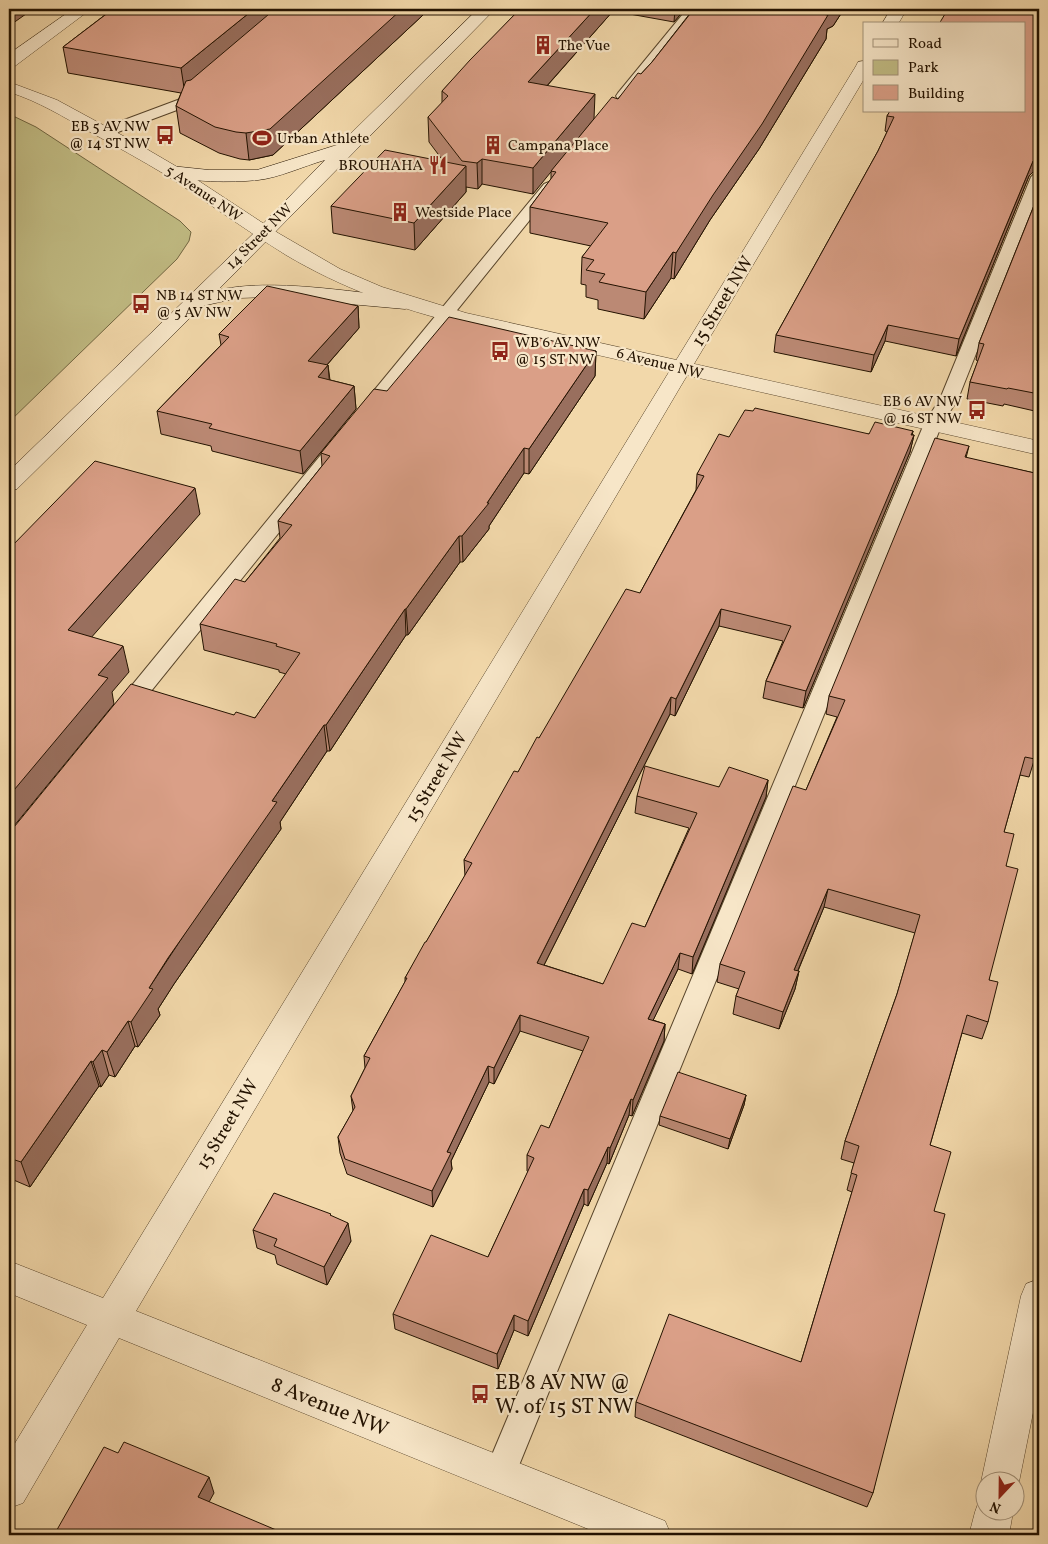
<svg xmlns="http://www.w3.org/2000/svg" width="1048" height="1544" viewBox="0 0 1048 1544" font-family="Vollkorn,serif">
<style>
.green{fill:#c1bc84;stroke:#726742}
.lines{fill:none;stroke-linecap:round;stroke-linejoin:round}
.service-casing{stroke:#57442a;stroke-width:2}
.minor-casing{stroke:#57442a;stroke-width:1}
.tertiary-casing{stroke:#57442a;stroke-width:1}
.secondary-casing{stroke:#231200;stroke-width:1}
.service{fill:#f7e6c8;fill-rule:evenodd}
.minor{fill:#f7e6c8;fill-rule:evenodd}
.tertiary{fill:#f7e6c8;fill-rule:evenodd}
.secondary{fill:#f7e6c8;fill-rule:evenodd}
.wall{fill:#bb8974;stroke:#231200}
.shaded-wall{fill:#996f5e;stroke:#231200}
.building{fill:#da9f87;stroke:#231200}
.labels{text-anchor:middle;stroke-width:4.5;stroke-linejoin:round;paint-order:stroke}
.far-poi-label{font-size:15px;fill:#231200;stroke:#f7e6c8;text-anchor:start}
.far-street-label{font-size:15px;fill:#231200;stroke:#f7e6c8}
.street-label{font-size:18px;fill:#231200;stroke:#f7e6c8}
.near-poi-label{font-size:21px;fill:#231200;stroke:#f7e6c8;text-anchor:start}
.near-street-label{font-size:21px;fill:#231200;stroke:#f7e6c8}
</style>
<rect width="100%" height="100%" fill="#f2d8aa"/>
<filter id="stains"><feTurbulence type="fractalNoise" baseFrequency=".004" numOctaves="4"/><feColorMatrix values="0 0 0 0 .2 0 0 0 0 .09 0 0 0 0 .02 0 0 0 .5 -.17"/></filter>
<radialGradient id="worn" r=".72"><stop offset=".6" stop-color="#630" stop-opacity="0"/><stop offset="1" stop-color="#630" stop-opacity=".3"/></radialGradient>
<path class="green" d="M9,114l27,13 144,94 11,11 -2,9 -12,18 -168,163z"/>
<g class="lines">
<g class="service-casing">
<path id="service" d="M687,9h13l-72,90h-10l-2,-3 2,-3z
M201,86l7,4 -15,14 -83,31h-10l-2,-3 2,-3 83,-31 13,-11z
M1039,172v23l-81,204 -16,25 -431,1061 -11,5 -11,-5 -5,-11 440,-1050 16,-25 91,-222 3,-3z
M549,182l5,2 3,3 -3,3 -184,228 -6,1 -6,-1 -3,-4 3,-4 186,-226z
M336,443l7,2 2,4 -2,4 -212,263 -8,3 -8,-3 -3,-5 3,-5 214,-261z"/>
</g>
<g class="minor-casing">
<path id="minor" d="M73,9h18l-76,57 -6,1v-13z
M891,9h16l-9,15h-16z
M864,61v18l-185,310 -543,922 529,210 6,14h-68l-484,-197 -96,165 -14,5v-55l78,-128 -78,-32v-32l94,37 753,-1232 2,-4z
M1039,1279v104l-20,99 -3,9v-9h-30v11l-5,-11 40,-186 5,-12z
M986,1496v16h27l-4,23h-40l6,-23 5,-14z"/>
</g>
<g class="tertiary-casing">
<path id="tertiary" d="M9,82l48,18 81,44 41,24 99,65 62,36 42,18 84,26 573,128v14l-578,-131c-62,-15 -121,-37 -175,-69 -41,-25 -80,-54 -120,-80 -25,-15 -50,-29 -76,-43 -26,-15 -52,-31 -81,-40z"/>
</g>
<g class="secondary-casing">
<path id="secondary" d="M478,9h17l-277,281c56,-12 129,2 187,7l7,2 3,4 -3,4 -7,2 -134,-12 -33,1 -36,8 -185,183 -8,2v-20l248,-241 68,-70c-21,6 -47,18 -67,20 -28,3 -67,2 -93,-5l-3,-4 3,-4 6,-1 38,4h48l83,-26z"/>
</g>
<use href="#service" class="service"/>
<use href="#minor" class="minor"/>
<use href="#tertiary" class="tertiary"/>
<use href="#secondary" class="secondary"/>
</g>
<path class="wall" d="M109,9h313l1,6 -150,140 -24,5 -9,-1 -21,-6 -39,-20 -4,-27 5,-13 -113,-20 -5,-26 47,-36z
M520,9h165l-11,13 -61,-11 -66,75 -14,108 -51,-10 -4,5 -12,-2v5l-51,58 -82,-17 -2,-27 113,-44 -15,-20 -1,-25 14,-14v-12z
M691,9h153l-11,17 -6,3 -1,10 -67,110 -49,71 -36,59 -3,-1 -27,41 -46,-10v-9l-12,-3v-12l-5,-1 1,-27 9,-11 -61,-13v-26l21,-28v-8l101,-109 39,-50z
M890,111l143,61 -4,4 -73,180 -71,-15 -14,31 -97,-20 2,-17 102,-184 9,-19 -2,-1 2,-15z
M1039,193v219l-35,-8 -1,2 -36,-7 3,-17 8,-21 -2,-1 3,-17z
M358,306l1,22 -32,37h1l2,15 24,6 2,23 -53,65 -91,-23 -1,-5 -50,-12 -4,-23 64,-66 -2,-11z
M596,351l-1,25 -66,98 -5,-1 -35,53v3l-26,33h-3l-52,73h-2l-76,116h-3l-47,71 1,7 -107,155 -16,25 2,6 -22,32 -3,-1 -20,31 -6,-2 -8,12 -2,-1 -69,101 -21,-9v-345l225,-118 21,3 31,-44 -7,-2v-2l-75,-20 -4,-26 45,-42 35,-44 -2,-17 44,-55 -1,-13 66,-62z
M913,431l-1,4h2l-4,17 -107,256 -40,-10 3,-17 17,-40 -64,-15 -44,90 -5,-2 -126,251 59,19 42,-57 44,-99 -54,-15 2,-17 82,-9 49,-7 -2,17 -74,177 -14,-5 -25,51 12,4 -1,17 -32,75 -3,-1 -20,49 -2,-1 -19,43 -4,-2 -56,132 -14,-6 -16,39 -103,-40 -2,-15 95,-57 40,-85 -1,-1v-16l22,-27 34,-77 -63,-20 -26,53 -5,-2 -38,79 1,8 -19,38 -86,-33 -7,-21 -2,-16 15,-26 -2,-15 14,-28 -1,-12 41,-74v-4l60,-102 -1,-16 75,-122 101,-145 56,-103 1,-16 32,-37 140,-3z
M969,446l-3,12 73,16v275l-1,-1 -9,29 -9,-2 -16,57 2,34 -17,114 -1,42 -6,17 -20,-6 -32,112 4,66 -61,282 -6,14 -232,-90 1,-15 165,-40 51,-170 -5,-2 7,-27 -13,-4 4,-18 52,-147 18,-61 -91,-26 -26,64h1l-4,18 -16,40 -46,-15 3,-18 3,-7 -22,-7 3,-18 86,-174 31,-73 -11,-3 3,-18z
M746,1095l-2,10 -16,44 -69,-24 1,-9z
M331,1216l20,25 -24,44 -50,-21 -2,-9 -18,-7 -4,-18z"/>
<path class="shaded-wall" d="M9,9h24l-24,17z
M254,9h32l-101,85 -4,-26z
M402,9h20l1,6 -150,140 -24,5 -3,-27z
M595,9h18v2l-85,96v-25z
M675,9h10l-11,13z
M824,9h20l-11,17 -6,3 -1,10 -67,110 -49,71 -36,59 2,-26 139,-240z
M595,94l-1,25 -61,75v-26z
M1039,156v15l-6,1 -4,4 -73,180 3,-17 74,-178 4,-4z
M482,159v25l-4,5 -1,-26z
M466,166v26l-51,58 -1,-27z
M673,252l-2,26 -27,41 2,-27z
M358,306l1,22 -48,55 -3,-22z
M888,325l-3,16 -14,31 3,-17z
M596,351l-1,25 -66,98v-25z
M328,365l2,23 -12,-11z
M354,386l2,23 -53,65 -3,-23z
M913,431l-2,9 3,-5 -4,17 -107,256 3,-17z
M524,448v25l-35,53v3l-26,33 -1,-26 25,-33z
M195,488l5,26 -125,142 -7,-26z
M459,536l1,26 -52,73 -2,-26z
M405,609l1,26 -76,116 -4,-26z
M721,609l-2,17 -44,90 1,-17z
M123,646l6,26 -17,20 2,12 -105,128v-36l89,-121z
M671,697l-1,17 -133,265v-16z
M324,725l3,26 -47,71 1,7 -107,155 -16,25 2,6 -22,32 -7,-25 18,-34 123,-187z
M768,780l-2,17 -74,177 1,-17z
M828,889l-4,18 -33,80 3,-17z
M680,953l-2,16 -32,66 2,-16z
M799,971l-4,18 -16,40 4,-17z
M520,1015v16l-26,53v-16z
M128,1021l7,25 -20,31 -8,-25z
M665,1024l-1,17 -32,75 1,-16z
M102,1050l7,25 -8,12 -8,-25z
M91,1061l8,25 -69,101 -9,-25z
M488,1066l1,16 -38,79 1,8 -19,38 -1,-16 15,-39z
M746,1095l-2,10 -16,44 2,-10z
M631,1099l-2,16 -20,49 1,-16z
M608,1147l-1,16 -19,43v-16z
M584,1189v15l-56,132v-15z
M348,1223l3,18 -24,44 -3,-18z
M514,1315v15l-16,39 -1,-15z
M209,1477l5,16 -11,20 -5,-16z"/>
<path class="building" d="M113,9h141l-73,59 -118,-21z
M275,9h127l-132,120 -24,4 -10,-1 -21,-5 -39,-21 10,-25 5,-1z
M520,9h75l-67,73 67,12 -62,74 -51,-9 -5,4 -15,-2 -34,-44 20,-21 -6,-5 28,-31z
M694,9h130l-9,4 13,2 -66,109 -49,71 -37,58 -3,-1 -27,40 -47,-10 6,-8 -19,-4 8,-10 -12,-3 26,-34 -78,-16 26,-35 -5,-1 61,-74 6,2 20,-26 3,1 11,-12z
M948,9h91v147l-2,1 -4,4 -74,178 -71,-14 -14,30 -98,-20 102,-184 16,-34 -7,-1 3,-5h134v-87h-85z
M385,150l81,16 -52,57 -83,-17z
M1039,193v201l-31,-6 -1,1 -37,-7 14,-38 -5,-1z
M267,286l91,20 -50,55 20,4 -10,12 36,9 -54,65 -91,-23 3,-4 -55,-13 72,-74 -10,-3z
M449,317l147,34 -67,98 -5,-1 -37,55h2l-27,33h-3l-53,73h-1l-79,116h-2l-52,76 5,1 -109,156 -19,30 4,1 -22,33 -3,-1 -21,31 -5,-2 -9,12 -2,-1 -70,101 -12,-4v-325l1,-1 121,-148 103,31 2,-3 19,6 45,-65 -24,-7 1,-2 -77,-20 35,-45 10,3 47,-57 -14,-4 52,-65 -9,-3 53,-64 13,2z
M755,408l114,26 6,-12 38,9 -2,4h3l-108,256 -40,-10 25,-55 -70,-17 -45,90 -5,-2 -134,266 66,21 29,-61 13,4 52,-114 -60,-17 8,-30 74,21 10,-20 39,13 -75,177 -13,-4 -32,66 17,5 -32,76 -2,-1 -21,49 -2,-1 -20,43 -4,-1 -56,132 -14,-6 -17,39 -104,-40 38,-79 57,22 46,-99 -7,-3 14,-30 8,3 40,-91 -69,-22 -26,53 -6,-2 -41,86 4,1 -19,38 -87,-32 -7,-22 17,-30 -4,-11 19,-38 -6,-2 43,-78h-2l20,-36h1l46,-79 -8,-3 50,-89 4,1 19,-35 2,1 87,-149 14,4 64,-117 -7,-2 22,-40 10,3 16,-27 8,1z
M935,438l34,8 -4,11 74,17v268l-4,17 -10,-2 -21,75 10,2 -8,32 12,3 -29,111 9,2 -10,40 -21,-7 -37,130 21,7 -17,59 11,3 -72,279 -237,-91 33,-88 132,48 56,-187 -6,-2 8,-27 -14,-5 52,-147 23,-79 -92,-26 -34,81 5,1 -16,41 -47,-16 9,-24 -25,-8 73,-178 13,4 39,-90 -16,-4z
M95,461l100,27 -127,142 55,16 -25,29 10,3 -99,118v-247z
M678,1072l68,23 -16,44 -70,-23z
M274,1193l57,21 -1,1 18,8 -24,44 -50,-21 3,-7 -24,-9z
M124,1442l85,35 -11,20 90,38h-234l50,-88 14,6z"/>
<defs>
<g id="building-bare" transform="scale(1.5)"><path d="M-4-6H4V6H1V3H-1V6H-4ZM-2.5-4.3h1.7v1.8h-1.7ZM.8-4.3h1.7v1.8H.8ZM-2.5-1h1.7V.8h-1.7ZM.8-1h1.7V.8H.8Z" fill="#8f2418" stroke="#f7e6c8" stroke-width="2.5" paint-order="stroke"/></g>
<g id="bus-bare" transform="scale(1.5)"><path d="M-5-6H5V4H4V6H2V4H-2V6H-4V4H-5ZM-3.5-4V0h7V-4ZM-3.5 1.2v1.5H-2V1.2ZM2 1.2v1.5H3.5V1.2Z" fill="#8f2418" stroke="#f7e6c8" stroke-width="2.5" paint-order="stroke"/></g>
<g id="stadium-bare" transform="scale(1.5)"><path d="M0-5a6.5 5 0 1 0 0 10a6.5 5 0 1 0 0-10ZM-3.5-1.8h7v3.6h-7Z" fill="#8f2418" stroke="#f7e6c8" stroke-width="2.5" paint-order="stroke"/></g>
<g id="restaurant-bare" transform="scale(1.5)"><path d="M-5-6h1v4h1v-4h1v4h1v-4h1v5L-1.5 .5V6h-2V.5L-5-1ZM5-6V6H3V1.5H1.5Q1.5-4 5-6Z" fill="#8f2418" stroke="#f7e6c8" stroke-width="2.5" paint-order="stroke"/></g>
</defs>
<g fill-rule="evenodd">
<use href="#building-bare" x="543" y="45"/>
<use href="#bus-bare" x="165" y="135"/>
<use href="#stadium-bare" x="262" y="138"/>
<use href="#building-bare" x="493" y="145"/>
<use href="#restaurant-bare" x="438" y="165"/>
<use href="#building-bare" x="400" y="212"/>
<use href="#bus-bare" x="141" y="304"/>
<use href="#bus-bare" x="500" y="351"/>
<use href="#bus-bare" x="977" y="410"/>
<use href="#bus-bare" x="480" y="1394"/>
</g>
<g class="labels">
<g class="far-poi-label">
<text x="558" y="50">The Vue</text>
<text x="150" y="131" text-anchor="end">EB 5 AV NW<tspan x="150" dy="17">@ 14 ST NW</tspan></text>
<text x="277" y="143">Urban Athlete</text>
<text x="508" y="150">Campana Place</text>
<text x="423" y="170" text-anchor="end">BROUHAHA</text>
<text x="415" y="217">Westside Place</text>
<text x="156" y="300">NB 14 ST NW<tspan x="156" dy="17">@ 5 AV NW</tspan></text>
<text x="515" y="347">WB 6 AV NW<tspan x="515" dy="17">@ 15 ST NW</tspan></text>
<text x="962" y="406" text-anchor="end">EB 6 AV NW<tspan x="962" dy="17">@ 16 ST NW</tspan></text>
</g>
<g class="far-street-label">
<text transform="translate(204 193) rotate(34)" y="5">5 Avenue NW</text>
<text transform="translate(259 236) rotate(-45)" y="5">14 Street NW</text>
<text transform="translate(660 363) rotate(14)" y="5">6 Avenue NW</text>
</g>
<g class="street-label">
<text transform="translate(722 301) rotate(-59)" y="6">15 Street NW</text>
<text transform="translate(436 777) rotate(-59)" y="6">15 Street NW</text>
<text transform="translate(227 1124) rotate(-59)" y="6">15 Street NW</text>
</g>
<g class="near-poi-label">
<text x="495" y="1389">EB 8 AV NW @<tspan x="495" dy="24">W. of 15 ST NW</tspan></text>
</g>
<g class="near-street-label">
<text transform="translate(330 1406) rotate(22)" y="7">8 Avenue NW</text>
</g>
</g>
<rect width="1048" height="1544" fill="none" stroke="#f2d8aa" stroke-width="30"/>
<rect x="10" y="10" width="1028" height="1524" fill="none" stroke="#231200" stroke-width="2.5"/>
<rect x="15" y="15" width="1018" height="1514" fill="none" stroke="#231200"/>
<rect x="863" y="22" width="162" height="90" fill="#f7e6c8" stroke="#a29178"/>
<rect x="873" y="39" width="25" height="8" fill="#f7e6c8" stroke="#a29178"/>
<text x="908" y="48" font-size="15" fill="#231200">Road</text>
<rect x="873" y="60" width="25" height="15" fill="#c1bc84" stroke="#a29178"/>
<text x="908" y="72" font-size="15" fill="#231200">Park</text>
<rect x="873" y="85" width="25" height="15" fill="#da9f87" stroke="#a29178"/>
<text x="908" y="98" font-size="15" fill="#231200">Building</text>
<g transform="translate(1000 1496) rotate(202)"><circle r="24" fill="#f7e6c8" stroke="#a29178"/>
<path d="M0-4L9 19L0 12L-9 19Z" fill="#8f2418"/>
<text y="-8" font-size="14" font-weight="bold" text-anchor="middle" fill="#231200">N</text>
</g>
<rect width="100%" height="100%" filter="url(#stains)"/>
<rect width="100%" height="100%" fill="url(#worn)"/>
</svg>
